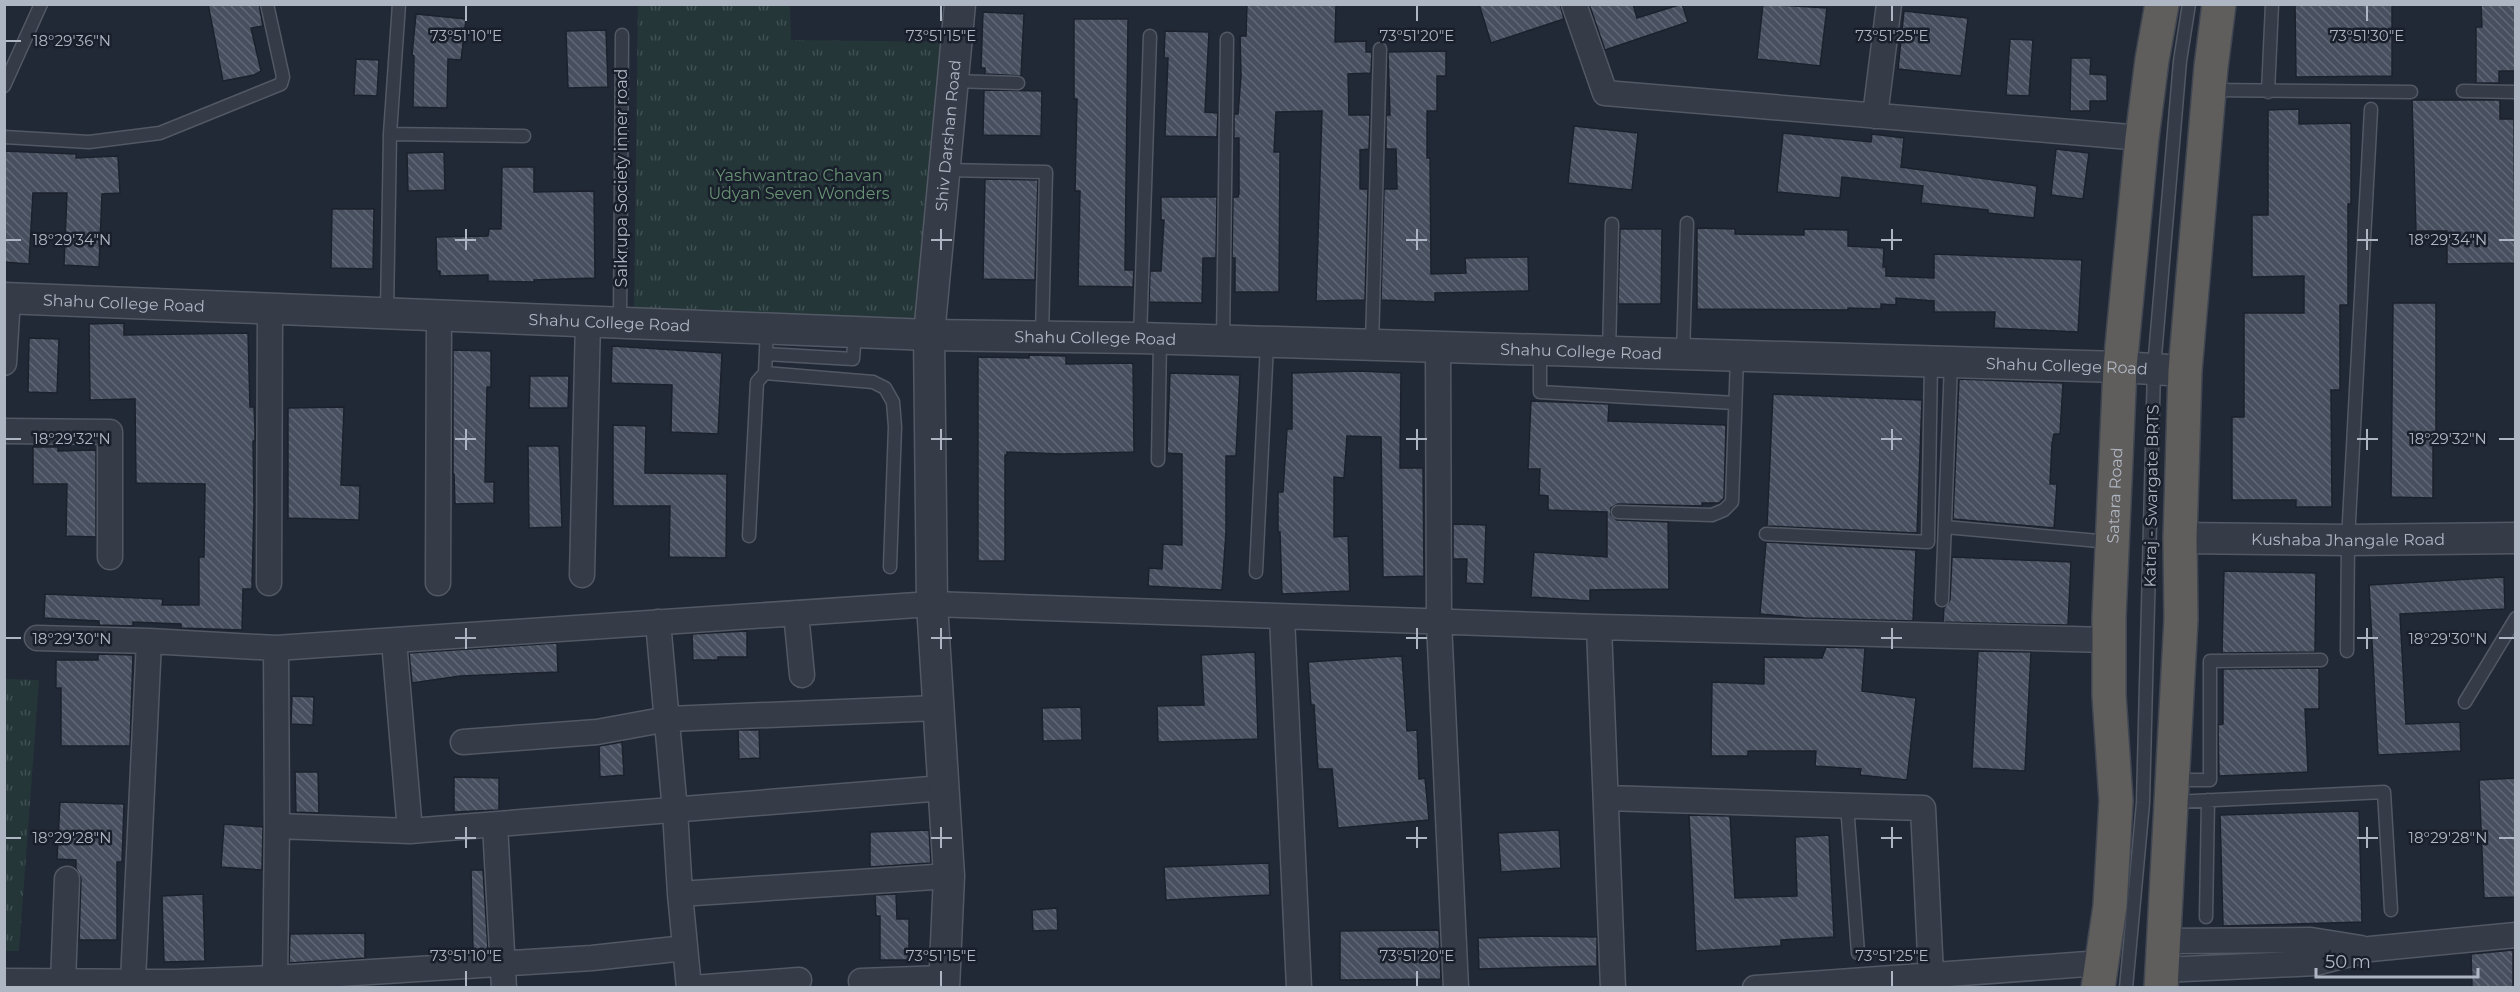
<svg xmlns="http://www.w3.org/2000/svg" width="2520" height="992" viewBox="0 0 2520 992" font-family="Montserrat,sans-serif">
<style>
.park{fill:url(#park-tufts)}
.building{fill:url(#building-back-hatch);stroke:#1c222d;stroke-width:1.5}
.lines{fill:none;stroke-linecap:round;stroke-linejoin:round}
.service-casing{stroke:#525964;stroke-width:15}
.minor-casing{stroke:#525964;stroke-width:27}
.tertiary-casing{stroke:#525964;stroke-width:33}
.trunk-casing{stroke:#3f4651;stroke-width:36}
.service{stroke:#353b47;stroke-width:12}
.minor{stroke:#353b47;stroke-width:24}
.tertiary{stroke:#353b47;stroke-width:30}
.trunk{stroke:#605e5c;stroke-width:33}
.ticks{fill:none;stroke:#afb6c3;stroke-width:2}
.labels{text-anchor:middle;stroke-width:5;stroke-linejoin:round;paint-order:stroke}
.street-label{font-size:16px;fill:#afb6c3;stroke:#1a202b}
.park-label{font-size:16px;fill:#689274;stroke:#1a202b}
.ticks-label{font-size:15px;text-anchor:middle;fill:#afb6c3;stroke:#1a202b;stroke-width:5;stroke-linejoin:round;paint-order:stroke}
</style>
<defs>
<pattern id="park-tufts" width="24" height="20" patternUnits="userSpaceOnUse" patternTransform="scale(1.5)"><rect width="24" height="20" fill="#243638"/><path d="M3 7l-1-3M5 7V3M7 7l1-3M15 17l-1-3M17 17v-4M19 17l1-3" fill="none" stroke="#415153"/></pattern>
<pattern id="building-back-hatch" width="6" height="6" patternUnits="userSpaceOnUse" patternTransform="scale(1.5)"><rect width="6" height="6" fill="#485060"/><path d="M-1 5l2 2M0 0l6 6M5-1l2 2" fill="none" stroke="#606775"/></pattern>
</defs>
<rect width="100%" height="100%" fill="#222936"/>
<path class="park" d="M638,5h152l1,35 166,2 -28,293 -295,-17z
M5,679l34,1 -20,271h-14z"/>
<path class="building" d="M208,4h51l4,22 -12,2 10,43 -7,4 -31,6z
M1247,4h89l-1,38 31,-1v11h6l-1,21 -23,1 1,41h21l-1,34 -9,1v39h8l-3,111 -49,1 6,-190 -46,1 -2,40h6l-1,140h-44v-34h-3l1,-61h5l1,-3v-56h-5v-24h4l3,-38 -1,-40h6z
M1479,4h81l4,15 -73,24z
M1589,4h44l4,14 45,-14 6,18 -83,28z
M1763,4l64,4 -7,58 -63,-7z
M2295,4h97v72l-96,1z
M2481,4h35v67h-17v12h-23v-56h6z
M1904,11l64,7 -7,58 -63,-7z
M983,12l41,2 -3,62 -36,-2v-6h-4z
M416,14l50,5 -5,41 -13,-1 -1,49 -34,-1 1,-51 -2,-1z
M1074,19h54l-3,251h9l-1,17 -55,-1 2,-95h-5l2,-92h-3z
M606,30l2,57 -40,1 -2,-57z
M1165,31l44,1 -4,80 13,1 -1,24 -52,-1 3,-78h-4z
M2010,39l23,1 -4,56 -23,-1z
M1446,51v25h-9v35h-10v47h3l1,116 35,-1 -1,-15 63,-1 1,34 -94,2v9l-54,-2 3,-111h13l-1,-40h-10v-34h4l-2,-63z
M2071,58h20l-1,16 17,1v26h-17v10h-20z
M356,59l23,1 -2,36 -23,-1z
M984,90l58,1 -1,45 -58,-1z
M2412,100h88v19h14l1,144 -68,1v-33h-31z
M2299,109v15l52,-1v81h-3v101h-8v85h-9l1,117h-36v-7h-64v-83h12v-104h60v-37l-52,1v-62h16v-105z
M1574,126l64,7 -6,57 -64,-7z
M1783,133l88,9 1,-8 32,4 -3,29 136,19 -3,32 -46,-5v-3l-67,-7 2,-17 -81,-9 -2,21 -63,-6z
M2056,149l33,4 -6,46 -32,-4z
M4,151l72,3v4l42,-2 2,37 -18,1 -3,73 -35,-2 3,-72h-34l-4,71 -25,-2z
M444,152l1,38 -37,1 -1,-38z
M502,167h32v25l60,-1 1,87 -61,2v2l-46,-1v-6l-48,1v-5h-3l-1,-34 52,-1 1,-7h12z
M985,179l53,1 -3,100 -52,-1z
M1161,197h56l-1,61h-13l-1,45 -53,-1 1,-31h11l3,-51h-3z
M332,209h42l-1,60 -42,-1z
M1697,228l38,1v5l69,1v-6l44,1v16l36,2 -1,19h3v9l48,2v-24l148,6 -4,72 -84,-4 1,-16h-61v-11l-38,-3v7l-15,-1v5l-33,-1v2l-151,-1z
M1620,229h42l-1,75h-43z
M2393,303h43v135h-3v60l-42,-1z
M124,323v12l124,-2 2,74h4l1,22v12h-2l1,64 -2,84h-9l-1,41 -61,-2v-4l-48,-2v4l-34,-1v-4l-55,-3 1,-24 118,5 -1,6h37v-48h5l1,-73 -69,-1 -1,-84 -45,1 -1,-76z
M29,338l30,1 -2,54 -29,-1z
M612,346l110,7 -4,81 -47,-2 1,-47 -61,-2z
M453,350l38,1v36h-4l-2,95h9v21l-39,1 -1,-30h-1z
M1029,355l37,1v8l67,-1 1,89 -72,2 -55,-2v3h-2v106h-27v-204l51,1z
M1360,371l41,2 -1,95h23l1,108 -41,1 -2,-140 -34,-1 -3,42 -10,-1v60l14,-1 2,55 -68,3 -2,-62h-2v-40h5l4,-63h5v-56z
M1170,373l70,2 -4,81h-10v76l-4,58 -74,-4 1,-18 13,1 1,-25 19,1v-91l-15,-1z
M530,376h39l-1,32h-39z
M1959,379l104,4 -3,51h-6l-2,9 -2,41h7l-3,44 -101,-9z
M1773,394l149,6 -5,133 -150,-7z
M1531,401l78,3 -1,17 118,4 -2,73 -5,5h-17v3l-84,-2 -7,4v7l6,5 51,2 1,67 -79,1v11l-59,-4 3,-45 73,5v-45l-59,-2v-14l-9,-1 1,-26h-12z
M344,407l-3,78 19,1 -1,34 -71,-2v-110z
M613,425l33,1 -1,47 82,1 -1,84 -57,-1 1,-51h-57z
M528,446h31l3,81 -33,1z
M33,447h25v4l38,-1v87l-30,-1 1,-52h-34z
M1453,524l33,1 -2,59 -18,-1 1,-24h-14z
M1766,542l150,8 -3,71 -108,-3 -45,-4z
M1952,557l119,5 -3,63 -125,-3 1,-14 6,-8z
M2224,571l92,2 -1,79 -93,1z
M2504,577l1,32 -105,5 6,110 54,-2 1,29 -83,4 -9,-170z
M747,631v26h-29v3h-25l-1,-26z
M557,643l1,29 -98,4 -48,7 -3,-30z
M1826,647l39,1 -3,43 54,7 -9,82 -47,-5 1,-6 -46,-3 1,-15h-68v5h-37l1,-74 52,2v-27l58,1z
M1978,651l53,1 -6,119 -53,-3z
M1255,652l3,87 -100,3 -1,-36 47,-1 -3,-50z
M98,654l35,1 -3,91h-69v-58h-5v-28h42z
M1402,656l5,75 10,-1 2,49 6,-1 4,42 -91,8 -6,-59h-14l-4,-64h-3l-3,-43z
M2319,668v41h-14l3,63 -89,4 -1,-51 5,-1v-55z
M292,696l22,1 -1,28 -22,-1z
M1081,707l1,33 -39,1 -1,-33z
M738,730h21l1,28 -21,1z
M622,742l2,33 -24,2 -1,-31z
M295,772h23l1,41 -23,-1z
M454,777l45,1v32l-45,2z
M2516,778v119l-32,1 -5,-118z
M60,802l64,2 -2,58h-5v78h-38l2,-61 -5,-11v-8l-19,-1z
M2359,811l3,111 -139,4 -3,-111z
M1689,815l41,1 5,82 62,-2 -2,-59 34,-2 5,102 -53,3v6l-85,5z
M224,824l39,3 -1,43 -41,-3z
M929,830l2,33 -61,4v-35z
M1559,830l2,38 -60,4 -3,-39z
M1269,863l1,32 -104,5 -2,-33z
M471,870h12l5,80h-15z
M203,894l2,67 -41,1 -2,-66z
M896,894l1,25h12v41h-29v-44h-4l-1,-21z
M1057,908l1,22 -25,1 -1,-21z
M1439,930l2,49 -101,1v-49z
M365,933v25l-76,5 1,-29z
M1533,936l64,1v29l-118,3 -1,-31z
M2513,950v37h-41l-1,-33z"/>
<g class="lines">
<g class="service-casing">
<path id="service" d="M953,81l65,2
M4,86l37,-82
M2210,90l201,2
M2463,91l53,1
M2268,92l4,-88
M390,134l134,2
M4,137l85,5 71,-9 121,-49 2,-7 -16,-73
M945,170l101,2 -4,164
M387,312l3,-178 9,-130
M620,321l2,-286
M1140,338l10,-302
M1223,341l4,-302
M1372,345l8,-296
M1540,351v41l195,11
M1609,352l3,-128
M766,354l87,5 2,-26
M1683,354l4,-131
M765,373l108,9 12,6 8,14 2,25 -5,140
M1158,460l2,-121
M1618,512l94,3 12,-5 8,-8 5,-145
M1945,527l165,15
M1766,534l162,8 3,-180
M749,536l8,-154 8,-9 2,-45
M1256,572l11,-228
M1942,600l9,-237
M2347,651l1,-111 23,-431
M2465,702l51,-84
M2174,780h36v-119l111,-1
M2173,802l211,-10 7,118
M1847,805l11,148
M2206,917l2,-117
M2126,988l17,-185 11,-435 26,-307 9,-57"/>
</g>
<g class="minor-casing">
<path id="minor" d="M1574,4l31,89 537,45
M1875,116l14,-112
M1438,348l1,274 17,366
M4,363l4,-65
M4,431l106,1v125
M582,575l6,-255
M269,583l1,-275
M438,583l1,-269
M796,613l6,62
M1282,617l17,371
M658,622l17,189 5,83 9,94
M1599,627l14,361
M37,638l112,3
M394,641l16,190
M276,648l1,178 133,5 533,-43
M463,742l134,-10 71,-13 270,-11
M1606,798l317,10 8,167
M495,825l9,163
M680,894l269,-18
M2163,941l148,-1 50,8
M2162,970l154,-7 54,-14 146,-14
M275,978l2,-152
M4,981l172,1 99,-4 317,-20 93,-10
M133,981l16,-340 127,7 656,-44 667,23 510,13
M861,981l83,-3
M63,982l4,-103
M693,988l106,-8
M1755,988l346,-25"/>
</g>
<g class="tertiary-casing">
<g id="tertiary">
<path id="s1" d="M4,298l925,37 211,3 980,29 65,4"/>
<path id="s2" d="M2180,538l168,2 168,-2"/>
<path id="s3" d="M944,988l5,-112 -17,-272 -3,-269 31,-331"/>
</g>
</g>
<g class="trunk-casing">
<g id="trunk">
<path id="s4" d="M2098,988l12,-82 6,-105 -7,-106v-78l11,-250 22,-229 10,-78 10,-56"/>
<path d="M2161,988l20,-369 -1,-81 5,-167 26,-304 8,-63"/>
</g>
</g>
<use href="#service" class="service"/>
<use href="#minor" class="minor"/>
<use href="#tertiary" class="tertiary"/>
<use href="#trunk" class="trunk"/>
</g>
<path class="ticks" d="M466,6v15M941,6v15M1417,6v15M1892,6v15M2367,6v15M6,41h15M466,229v21M941,229v21M1417,229v21M1892,229v21M2367,229v21M6,240h15M455,240h21M931,240h21M1406,240h21M1881,240h21M2357,240h21M2499,240h15M466,429v21M941,429v21M1417,429v21M1892,429v21M2367,429v21M6,439h15M455,439h21M931,439h21M1406,439h21M1881,439h21M2357,439h21M2499,439h15M466,628v21M941,628v21M1417,628v21M1892,628v21M2367,628v21M6,638h15M455,638h21M931,638h21M1406,638h21M1881,638h21M2357,638h21M2499,638h15M466,827v21M941,827v21M1417,827v21M1892,827v21M2367,827v21M6,838h15M455,838h21M931,838h21M1406,838h21M1881,838h21M2357,838h21M2499,838h15M466,971v15M941,971v15M1417,971v15M1892,971v15"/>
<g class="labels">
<g class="street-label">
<text dy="6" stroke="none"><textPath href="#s3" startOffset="854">Shiv Darshan Road</textPath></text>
<text transform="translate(621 178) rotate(-90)" y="6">Saikrupa Society inner road</text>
<text dy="6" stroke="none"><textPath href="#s1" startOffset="120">Shahu College Road</textPath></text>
<text dy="6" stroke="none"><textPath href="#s1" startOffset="606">Shahu College Road</textPath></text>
<text dy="6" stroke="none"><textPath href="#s1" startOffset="1092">Shahu College Road</textPath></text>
<text dy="6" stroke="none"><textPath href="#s1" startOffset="1578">Shahu College Road</textPath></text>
<text dy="6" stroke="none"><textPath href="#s1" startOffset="2064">Shahu College Road</textPath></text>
<text dy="6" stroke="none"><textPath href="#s4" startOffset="494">Satara Road</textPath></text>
<text transform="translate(2151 496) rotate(-89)" y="6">Katraj - Swargate BRTS</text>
<text dy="6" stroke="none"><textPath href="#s2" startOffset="168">Kushaba Jhangale Road</textPath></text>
</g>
<g class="park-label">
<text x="799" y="181">Yashwantrao Chavan<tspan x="799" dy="18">Udyan Seven Wonders</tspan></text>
</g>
</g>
<g class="ticks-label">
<text x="466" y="41">73°51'10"E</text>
<text x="941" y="41">73°51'15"E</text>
<text x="1417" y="41">73°51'20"E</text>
<text x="1892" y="41">73°51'25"E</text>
<text x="2367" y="41">73°51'30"E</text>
<text x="72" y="46">18°29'36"N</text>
<text x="72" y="245">18°29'34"N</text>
<text x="2448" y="245">18°29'34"N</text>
<text x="72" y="444">18°29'32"N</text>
<text x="2448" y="444">18°29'32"N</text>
<text x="72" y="644">18°29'30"N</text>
<text x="2448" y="644">18°29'30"N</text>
<text x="72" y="843">18°29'28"N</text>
<text x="2448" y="843">18°29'28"N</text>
<text x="466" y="961">73°51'10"E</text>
<text x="941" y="961">73°51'15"E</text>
<text x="1417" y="961">73°51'20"E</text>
<text x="1892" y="961">73°51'25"E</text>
</g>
<rect width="2520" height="992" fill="none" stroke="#afb6c3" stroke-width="12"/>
<path d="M2316 968v9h162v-9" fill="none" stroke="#afb6c3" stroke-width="3"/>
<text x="2325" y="968" font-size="18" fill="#afb6c3" stroke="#1a202b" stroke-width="4.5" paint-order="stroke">50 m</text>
</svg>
